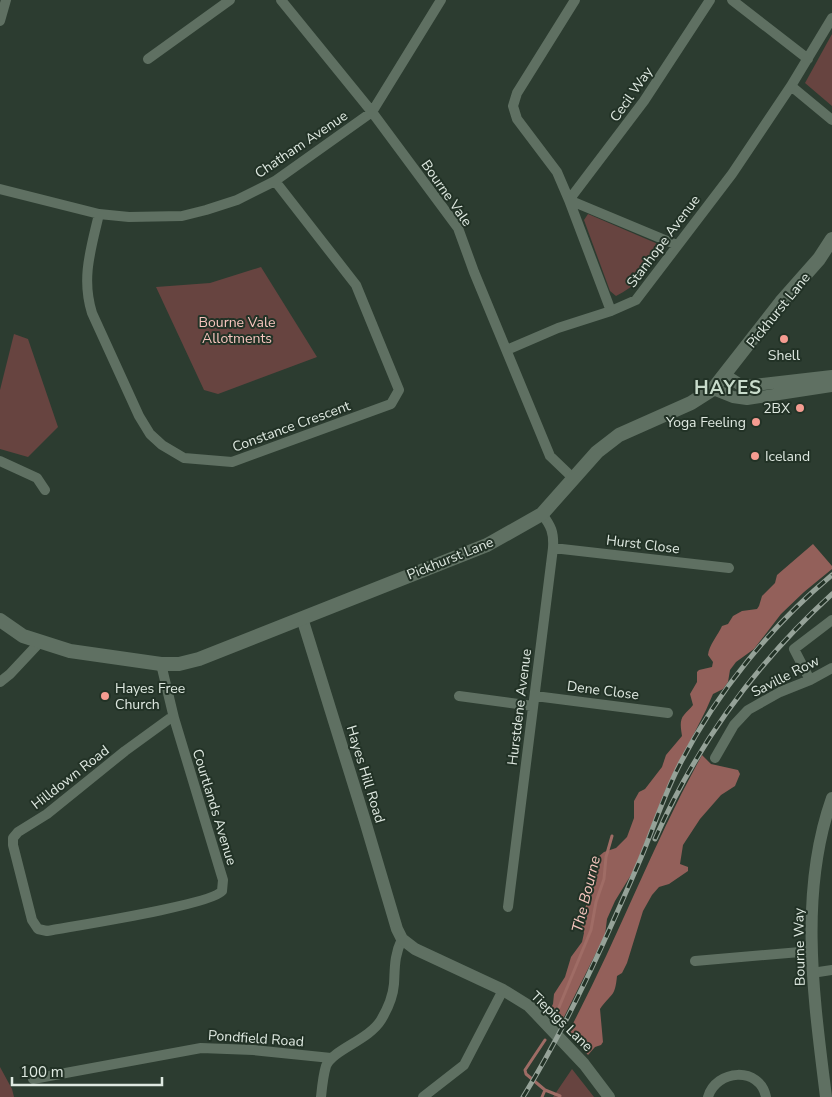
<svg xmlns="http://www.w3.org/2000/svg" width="832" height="1097" viewBox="0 0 832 1097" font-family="'Nunito Sans',sans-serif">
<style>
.green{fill:#674440}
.forest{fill:#93605a}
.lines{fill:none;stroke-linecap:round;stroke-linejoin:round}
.stream{stroke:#9f6c65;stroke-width:3}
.minor{stroke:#5f7062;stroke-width:10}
.tertiary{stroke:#5f7062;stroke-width:12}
.secondary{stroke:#5f7062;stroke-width:14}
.rail-casing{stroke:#95a298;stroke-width:5}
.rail{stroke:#223226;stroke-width:3;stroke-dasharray:9;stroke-linecap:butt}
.poi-dot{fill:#f59c91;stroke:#223226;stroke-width:2}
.labels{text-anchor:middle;stroke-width:4;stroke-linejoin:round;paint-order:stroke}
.street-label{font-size:14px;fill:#dfe9e1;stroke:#223226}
.park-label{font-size:14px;fill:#f7c5be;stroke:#223226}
.poi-label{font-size:14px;fill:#dfe9e1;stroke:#223226;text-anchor:end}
.water-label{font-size:15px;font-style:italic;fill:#fac8c1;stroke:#223226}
.district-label{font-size:19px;font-weight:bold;letter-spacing:1px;fill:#c8dbcb;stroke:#223226}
</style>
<rect width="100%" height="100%" fill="#2c3c30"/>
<path class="green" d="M832,34v72l-27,-23z
M588,214l70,30 3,10c-12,17 -26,33 -45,42l-6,-5 -26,-71z
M261,267l56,90 -99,37 -14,-4 -48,-103 54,-4z
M14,334l14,5 30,88 -30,30 -28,-8v-59z
M0,1067l12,22 2,8h-14z
M572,1069l22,28h-41z"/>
<path class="forest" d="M813,544l19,22v3l-28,23 -23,22 -27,35 -18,13 -6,8 -2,12 -5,7 -10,5 -7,16 -41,81 -31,79 -19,31 -8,18 -2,16 -44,88 -13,-10 5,-9 1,-10 11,-17 6,-20 11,-15 2,-9 -3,-9 2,-12 8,-17 1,-21 6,-17 6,-5 12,-4 11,-11 7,-19v-17l5,-9 6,-3 17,-22 4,-12 16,-19c-1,-7 -3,-16 2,-21 3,-4 6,-6 9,-10l-3,-11 7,-12v-10l2,-2 13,-3 1,-5 -5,-7c1,-10 10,-20 14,-29l6,-2 5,-8 9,-5 15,-2 2,-3 3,-10 13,-13 2,-8z
M702,755l9,9 27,6 2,4 -5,12 -14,9 -21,24 -17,26 -3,19 8,3v4l-19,13 -10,3 -7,8 -9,16 -16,52 -5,10 -5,3c-2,22 -6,17 -17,33l3,33 -2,3 -6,2 -7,8 -19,-24c48,-90 83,-186 133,-276z"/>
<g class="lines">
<path class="stream" d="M557,1012l34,-82 5,-28 8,-23 2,-22 6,-21
M545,1040l-20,30 1,4 19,16 15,6
M542,1097l3,-7"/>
<path class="minor" d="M281,0l91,112 86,116 16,44 76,184 24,23
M575,0l-58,93 -4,13 4,13 40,53 12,28 42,111
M732,0l76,59
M832,18l-41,68 41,34
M0,21l6,-21
M148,59l82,-59
M0,189l99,25 30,3 53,-1 24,-6 31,-10 38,-19 97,-69 69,-112
M99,214c-8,35 -18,64 -7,99l47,103 11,18 12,11 22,13 48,4 159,-58 8,-14 -43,-105 -81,-104
M677,245l-108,-45 75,-99 66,-101
M507,350l51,-22 53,-17 25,-11 96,-126 59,-88
M0,461l37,17 8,12
M553,548l176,20
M161,664l13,54 49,162 -1,11c-11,14 -149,35 -175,40l-9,-2 -6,-9 -19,-75v-7l5,-6 29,-18 78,-63 44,-32 5,-1
M810,680l-16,-31 38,-29
M0,682l10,-8 30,-32
M459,696l74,10
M535,696l133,17
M715,758l19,-33 14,-15 32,-18 30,-12 22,-12
M508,907l45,-359c1,-16 -2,-22 -11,-34
M695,961l117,-10
M812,973l20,-3
M33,1079l168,-31 52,2 78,8
M321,1097c1,-10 2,-21 5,-31 6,-16 43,-26 55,-46 6,-10 12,-24 13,-36 1,-17 0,-28 8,-45
M423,1097l41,-32 39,-75
M708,1097c8,-28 52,-31 58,0"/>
<path class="tertiary" d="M725,375l14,9 7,2 86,-10
M713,389l20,8 14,2 85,-13
M302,618l63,203 32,108 5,10 13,10 88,41 26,16 55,58 25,33
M826,1097c-12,-98 -28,-203 6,-299"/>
<path class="secondary" d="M0,620l23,16 47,15 91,13h18l20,-5 288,-114 55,-31 55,-62 22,-17 72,-32 22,-14 68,-87 38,-43 13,-20"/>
<g class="rail-casing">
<path id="rail" d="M655,839c42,-95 100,-175 177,-245
M523,1097c46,-75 82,-156 117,-237 14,-33 24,-66 41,-98 37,-71 90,-136 151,-187"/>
</g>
<use href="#rail" class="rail"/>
</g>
<g class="poi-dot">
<circle cx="784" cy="339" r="5"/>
<circle cx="800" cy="408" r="5"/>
<circle cx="756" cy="422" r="5"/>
<circle cx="755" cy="456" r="5"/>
<circle cx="105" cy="696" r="5"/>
</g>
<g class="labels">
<g class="street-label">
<text transform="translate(631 94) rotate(-55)" y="5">Cecil Way</text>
<text transform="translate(301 144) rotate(-34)" y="5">Chatham Avenue</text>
<text transform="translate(447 193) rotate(55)" y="5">Bourne Vale</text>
<text transform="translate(663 241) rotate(-53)" y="5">Stanhope Avenue</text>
<text transform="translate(778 310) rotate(-51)" y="5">Pickhurst Lane</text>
<text transform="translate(291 426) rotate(-20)" y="5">Constance Crescent</text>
<text transform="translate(643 544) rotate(7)" y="5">Hurst Close</text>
<text transform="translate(450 558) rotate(-22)" y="5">Pickhurst Lane</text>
<text transform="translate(785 676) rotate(-27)" y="5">Saville Row</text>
<text transform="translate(603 690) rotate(7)" y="5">Dene Close</text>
<text transform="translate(519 707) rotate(-83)" y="5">Hurstdene Avenue</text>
<text transform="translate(366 774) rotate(73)" y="5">Hayes Hill Road</text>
<text transform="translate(70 777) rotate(-38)" y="5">Hilldown Road</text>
<text transform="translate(215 807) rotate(73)" y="5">Courtlands Avenue</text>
<text transform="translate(799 947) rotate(-91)" y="5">Bourne Way</text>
<text transform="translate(562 1021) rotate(44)" y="5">Tiepigs Lane</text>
<text transform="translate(256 1038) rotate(4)" y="5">Pondfield Road</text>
</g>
<g class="park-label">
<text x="237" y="327">Bourne Vale<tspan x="237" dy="16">Allotments</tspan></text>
</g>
<g class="poi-label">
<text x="784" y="360" text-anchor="middle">Shell</text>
<text x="790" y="413">2BX</text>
<text x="746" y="427">Yoga Feeling</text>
<text x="765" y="461" text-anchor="start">Iceland</text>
<text x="115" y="693" text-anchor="start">Hayes Free<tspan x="115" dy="16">Church</tspan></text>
</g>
<g class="water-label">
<text transform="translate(586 894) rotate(-76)" y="5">The Bourne</text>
</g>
<g class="district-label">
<text x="728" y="394">HAYES</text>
</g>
</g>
<path d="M12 1077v8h150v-8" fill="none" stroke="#dfe9e1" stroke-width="2.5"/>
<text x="20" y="1077" font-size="15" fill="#dfe9e1" stroke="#223226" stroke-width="4" paint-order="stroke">100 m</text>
</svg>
